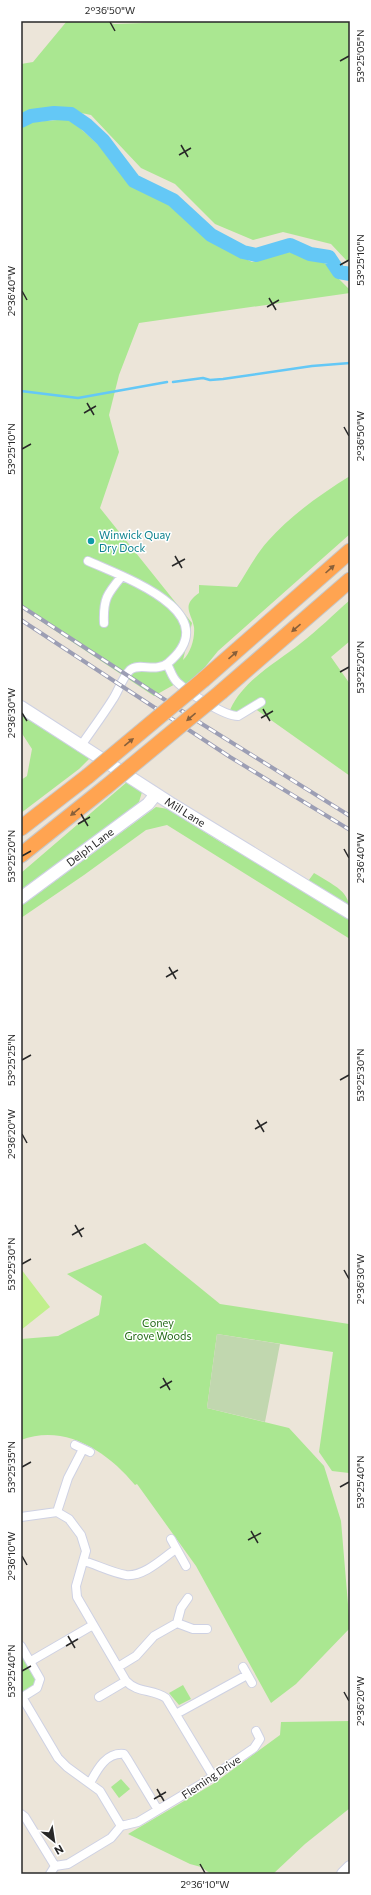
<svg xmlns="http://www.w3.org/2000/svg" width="371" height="1895" viewBox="0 0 371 1895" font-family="Commissioner,sans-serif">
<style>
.green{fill:#aae791}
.cemetery{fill:#c1d7af}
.pitch{fill:#c0ef8c}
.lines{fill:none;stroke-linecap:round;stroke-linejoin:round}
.stream{stroke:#64c8f6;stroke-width:2.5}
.river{stroke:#64c8f6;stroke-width:14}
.street-casing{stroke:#ced1e3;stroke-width:10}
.secondary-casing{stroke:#ced1e3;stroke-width:14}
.highway-casing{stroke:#c7c7c7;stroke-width:17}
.street{stroke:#fff;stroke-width:8}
.secondary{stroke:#fff;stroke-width:12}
.highway{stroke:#ffa451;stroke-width:15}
.rail-casing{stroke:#9c9eb4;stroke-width:4}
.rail{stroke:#fff;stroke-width:2.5;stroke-dasharray:8;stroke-linecap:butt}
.highway-bridge-casing{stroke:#c7c7c7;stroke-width:17;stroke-linecap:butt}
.highway-bridge{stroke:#ffa451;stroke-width:15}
.oneway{fill:#89603a}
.ticks{fill:none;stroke:#282828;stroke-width:1.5}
.culture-dot{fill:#0f9aa8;stroke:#fff;stroke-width:1.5}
.labels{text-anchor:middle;stroke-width:3;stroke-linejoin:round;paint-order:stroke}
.culture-label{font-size:11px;fill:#0d838f;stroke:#fff;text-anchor:start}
.street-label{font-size:11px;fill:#282828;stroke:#fff}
.park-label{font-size:11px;fill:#226915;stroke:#fff}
.neatline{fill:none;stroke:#282828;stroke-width:1.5}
.ticks-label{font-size:10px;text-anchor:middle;fill:#282828}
</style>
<rect width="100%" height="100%" fill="#ece5d9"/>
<path class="green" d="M67,21h40l7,3 87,-3h149v240h-3l-16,-17 -48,-12 -30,8 -38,-16 -40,-40 -34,-16 -50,-53c-24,-6 -46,-1 -70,4v-55l12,-2z
M70,119l33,30 27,35 43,22 35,34 44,22 37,-10 38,12 10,13 13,13v3l-211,30 -20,52 -10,40 10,37 -19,56 92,115 -9,37c8,-8 12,-22 11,-33 -3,-15 -13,-21 5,-34v-8l38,2c10,-15 19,-33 31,-46 23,-26 53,-47 82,-65v58l-132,117 -13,16 -19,18 -9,-2 -23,13 -133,-88v-480l11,-6z
M350,600v41l-19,16 19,27v92l-96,-68 -9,7 -15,-5c13,-30 46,-47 71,-67 17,-13 33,-29 49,-43z
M21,715l69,43 -11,11 -58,44v-33l6,-4 5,-27 -11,-17z
M127,782l15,10 -3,10 -20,19 -98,72v-20z
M156,807l12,2 59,37 24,3 55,35 8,-11c39,23 36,21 36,66l-183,-114 -21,5 -62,45 -63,43v-12z
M145,1243l75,61 129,20 1,-2 -1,151 -17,-2 -13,-19 14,-100 -116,-18 -10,74 82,20 35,38 17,55 9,107 -54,56 -25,19 -75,-137 -59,-82 -2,1c-27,-33 -70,-62 -114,-45v-101l37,-3 41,-21 3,-19 -35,-22z
M21,1651l15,26v7l-15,11z
M183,1685l8,14 -12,6 -10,-12z
M350,1721v87l-45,36 -32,30h-62l-10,-7 -11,-3 -62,-30 85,-50 67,-49 1,-13z
M121,1779l9,10 -11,9 -8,-11z"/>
<path class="cemetery" d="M217,1334l63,10 -15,78 -58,-14z"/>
<path class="pitch" d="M21,1269l29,38 -29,23z"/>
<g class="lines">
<path class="stream" d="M173,382l30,-4 7,2 13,-1 89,-13 38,-3
M21,391l57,7 89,-16"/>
<path class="river" d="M21,121l10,-5 23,-3 17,1 16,11 16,15 31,41 39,19 38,35 32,17 13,3 34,-10 20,9 19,3 10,15 11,2"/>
<g class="street-casing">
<path id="street" d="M104,623c-1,-24 3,-29 18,-47
M167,664c4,7 5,14 11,19 11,10 46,33 60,33l23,-14
M80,747c11,-16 23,-32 33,-48 6,-9 9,-21 17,-29 9,-8 26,3 38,-7 60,-50 -45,-86 -80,-102
M75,1445l15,7
M57,1512l11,-34 15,-29
M21,1517l36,-5 12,7 12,16 5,16 -10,35 1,11 49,84c11,12 27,8 40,17l47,78
M171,1539l15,27
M84,1561c13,4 29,12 42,14 18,2 37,-17 50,-26
M188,1598l-7,10 -4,15 16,6h14
M21,1646l19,33 -3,9 -16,10
M31,1661l62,-36
M118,1667l18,-11 18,-20 23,-13
M243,1667l9,16
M22,1697l36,61 9,9 33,24 21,35
M99,1697l27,-16
M176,1714l71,-39
M90,1783c7,-13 16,-31 34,-29l4,6 30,50
M21,1814l4,3 30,49
M50,1874l5,-8 13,-2 43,-26 10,-12 17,-4 65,-39 51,-35 6,-9 -4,-8"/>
</g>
<g class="secondary-casing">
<path id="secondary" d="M21,707l149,96 180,110
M21,898l127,-94 8,-10
M343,1874l7,-7"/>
</g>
<g class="highway-casing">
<path id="highway" d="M203,680l147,-129
M221,692l129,-112
M21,828l67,-52
M21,855l85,-68"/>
</g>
<use href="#street" class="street"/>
<use href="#secondary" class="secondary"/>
<use href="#highway" class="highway"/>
<g class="rail-casing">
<path id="rail" d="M21,606l181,118 148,92
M21,620l209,137 120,73"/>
</g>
<use href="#rail" class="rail"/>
<g class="highway-bridge-casing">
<path id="highway-bridge" d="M88,776l115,-96
M106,787l115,-95"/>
</g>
<use href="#highway-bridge" class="highway-bridge"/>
</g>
<defs><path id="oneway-solid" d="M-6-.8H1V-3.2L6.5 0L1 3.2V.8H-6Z"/></defs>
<g class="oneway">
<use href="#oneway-solid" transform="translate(330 569) rotate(-42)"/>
<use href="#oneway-solid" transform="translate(296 628) rotate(139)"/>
<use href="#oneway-solid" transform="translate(233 655) rotate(-41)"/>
<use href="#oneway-solid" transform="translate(191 717) rotate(140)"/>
<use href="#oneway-solid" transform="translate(129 742) rotate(-39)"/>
<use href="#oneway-solid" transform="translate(75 812) rotate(141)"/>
</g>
<path class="ticks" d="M110,22l5,9M340,61l9,-5M181,145l7,12M179,155l12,-7M340,265l9,-5M22,291l5,9M269,298l7,12M267,307l12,-7M87,403l7,12M84,413l12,-7M344,427l5,9M22,449l9,-5M175,556l7,12M172,566l13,-7M340,672l9,-5M263,709l7,12M22,713l5,8M261,718l12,-7M81,814l7,12M78,824l12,-7M344,849l5,9M22,856l9,-5M169,967l7,12M166,977l12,-7M22,1060l9,-5M340,1080l9,-5M257,1120l7,12M255,1129l12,-7M22,1134l5,9M75,1225l7,12M72,1235l12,-7M22,1264l9,-5M344,1270l5,9M163,1378l7,12M160,1388l12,-7M22,1467l9,-5M340,1487l9,-5M251,1531l7,12M248,1540l13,-7M22,1556l5,9M68,1636l7,12M66,1646l12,-7M22,1671l9,-5M344,1692l5,9M157,1789l7,12M154,1799l12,-7M200,1864l5,9"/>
<circle class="culture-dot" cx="91" cy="541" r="4"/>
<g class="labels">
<g class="culture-label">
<text x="99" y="539">Winwick Quay<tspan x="99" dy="13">Dry Dock</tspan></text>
</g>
<g class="street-label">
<text transform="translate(185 812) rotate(32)" y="4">Mill Lane</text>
<text transform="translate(90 847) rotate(-37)" y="4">Delph Lane</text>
<text transform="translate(211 1777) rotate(-34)" y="4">Fleming Drive</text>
</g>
<g class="park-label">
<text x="158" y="1327">Coney<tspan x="158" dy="13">Grove Woods</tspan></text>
</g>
</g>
<rect width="371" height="1895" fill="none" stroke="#ffffff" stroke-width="44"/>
<g transform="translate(54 1841) rotate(150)" stroke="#ffffff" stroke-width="3" paint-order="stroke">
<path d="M0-3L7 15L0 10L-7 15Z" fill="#282828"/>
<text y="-6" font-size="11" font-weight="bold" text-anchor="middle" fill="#282828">N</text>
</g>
<rect x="22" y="22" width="327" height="1851" class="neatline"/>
<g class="ticks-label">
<text x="110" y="14">2°36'50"W</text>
<text transform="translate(360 56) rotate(-90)" y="4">53°25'05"N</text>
<text transform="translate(360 260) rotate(-90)" y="4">53°25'10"N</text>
<text transform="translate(11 291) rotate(-90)" y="4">2°36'40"W</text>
<text transform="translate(360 436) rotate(-90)" y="4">2°36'50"W</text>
<text transform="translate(11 449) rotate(-90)" y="4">53°25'10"N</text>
<text transform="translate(360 667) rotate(-90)" y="4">53°25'20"N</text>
<text transform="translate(11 713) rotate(-90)" y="4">2°36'30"W</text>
<text transform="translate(11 856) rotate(-90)" y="4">53°25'20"N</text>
<text transform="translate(360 858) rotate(-90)" y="4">2°36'40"W</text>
<text transform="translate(11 1060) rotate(-90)" y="4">53°25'25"N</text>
<text transform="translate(360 1075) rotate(-90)" y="4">53°25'30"N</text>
<text transform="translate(11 1134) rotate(-90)" y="4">2°36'20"W</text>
<text transform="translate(11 1264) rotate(-90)" y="4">53°25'30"N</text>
<text transform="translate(360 1279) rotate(-90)" y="4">2°36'30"W</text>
<text transform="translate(11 1467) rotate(-90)" y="4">53°25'35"N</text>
<text transform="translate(360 1482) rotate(-90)" y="4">53°25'40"N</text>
<text transform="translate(11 1556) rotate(-90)" y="4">2°36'10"W</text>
<text transform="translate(11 1671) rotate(-90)" y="4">53°25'40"N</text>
<text transform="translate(360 1701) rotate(-90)" y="4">2°36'20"W</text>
<text x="205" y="1888">2°36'10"W</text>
</g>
</svg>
